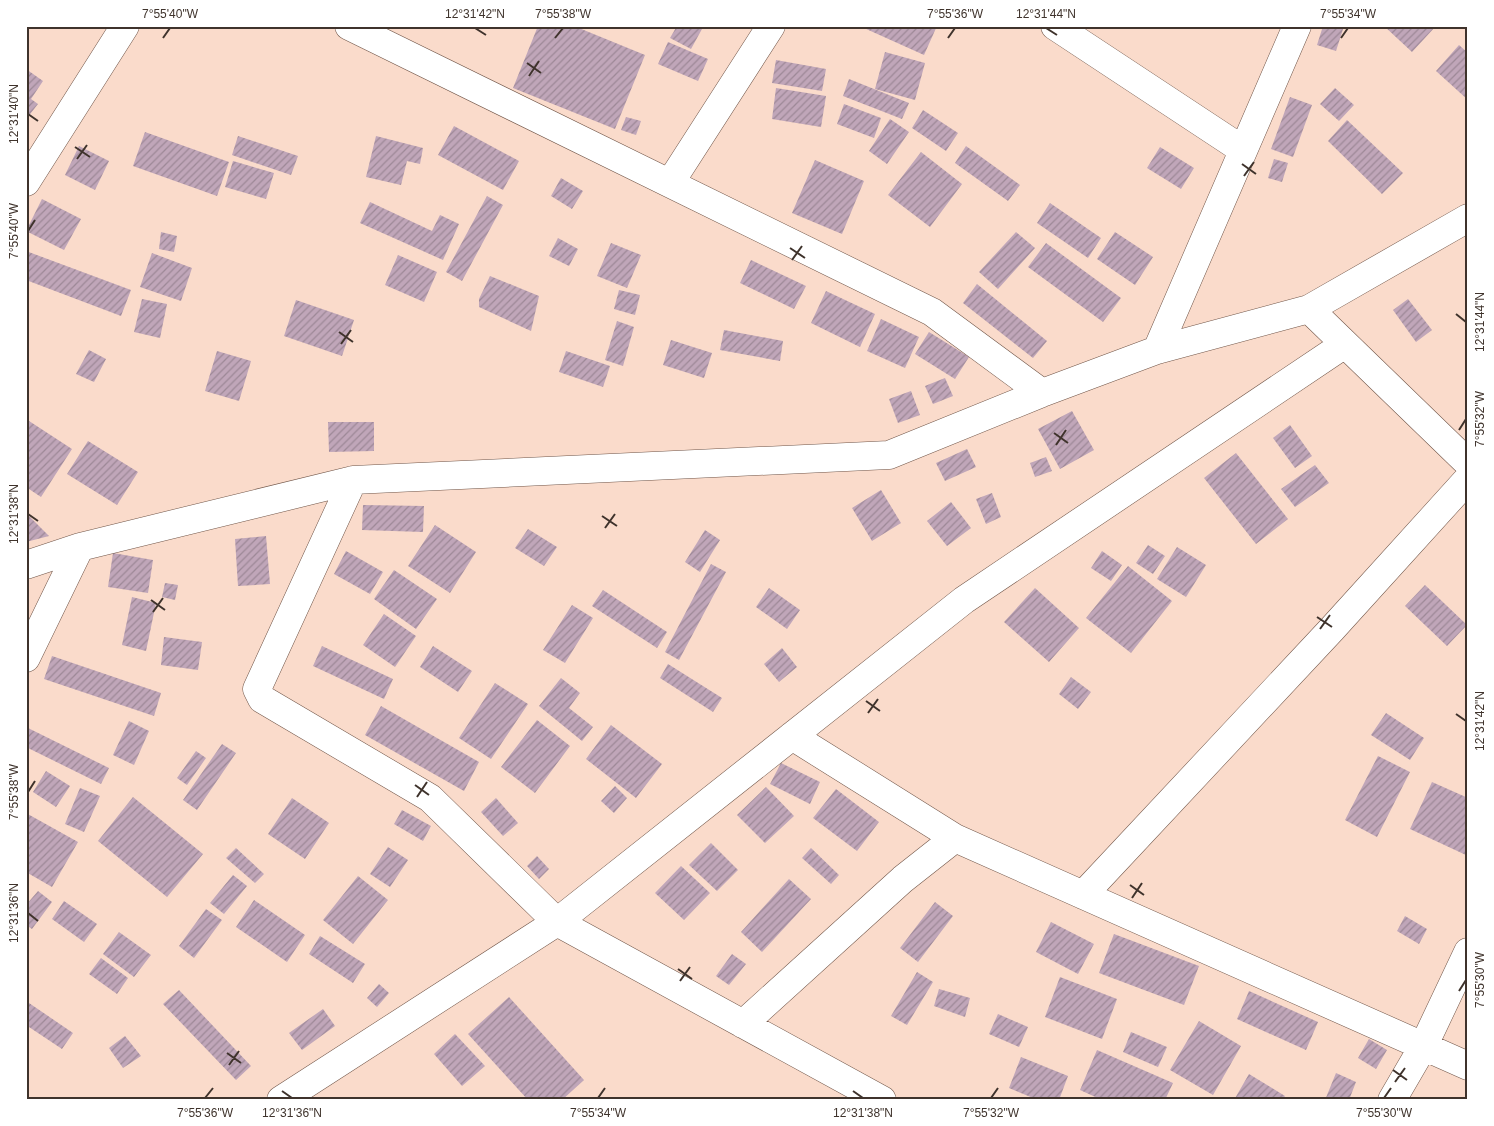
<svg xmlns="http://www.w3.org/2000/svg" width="1494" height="1126" viewBox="0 0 1494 1126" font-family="Helvetica,sans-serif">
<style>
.building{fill:url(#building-hatch)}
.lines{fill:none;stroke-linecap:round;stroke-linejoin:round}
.street-casing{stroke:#715649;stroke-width:29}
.street{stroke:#fff;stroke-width:28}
.ticks{fill:none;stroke:#3f332c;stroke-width:2}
.neatline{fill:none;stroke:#3f332c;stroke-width:2}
.ticks-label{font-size:12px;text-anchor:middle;fill:#3f332c}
</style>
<defs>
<pattern id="building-hatch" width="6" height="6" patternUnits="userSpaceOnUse" patternTransform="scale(1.25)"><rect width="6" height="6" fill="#c0a6b9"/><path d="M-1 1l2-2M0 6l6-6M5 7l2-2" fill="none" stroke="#9d8897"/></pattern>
</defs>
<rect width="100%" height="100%" fill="#fadbcb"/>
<path class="building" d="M538,26h36l71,29 -30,74 -102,-41z
M677,26h20l5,3 -11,20 -21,-11z
M865,26h72l-13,29 -60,-27z
M1323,26h21l-8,25 -19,-6z
M1384,26h52l-24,26z
M668,42l40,17 -10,22 -40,-17z
M1459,45l9,8v47l-32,-29z
M885,52l40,11 -10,37 -40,-11z
M776,60l50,9 -4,22 -50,-8z
M26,69l17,12 -12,18 7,5 -11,14z
M849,79l60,24 -7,16 -59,-23z
M776,88l50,8 -5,31 -49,-8z
M1335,88l19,17 -15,16 -19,-17z
M1290,97l22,8 -19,52 -22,-8z
M844,104l37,14 -7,20 -37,-14z
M923,110l35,23 -12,18 -34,-23z
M626,117l15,4 -5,14 -15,-5z
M890,119l19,13 -22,32 -18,-13z
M1347,120l56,53 -21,21 -54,-53z
M454,126l65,35 -16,29 -65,-35z
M145,132l84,30 -12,34 -84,-30z
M238,136l60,20 -7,19 -59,-20z
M376,136l47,12 -3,16 -13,-3 -6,24 -35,-8z
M79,146l30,15 -14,29 -30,-15z
M966,146l54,39 -12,16 -53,-38z
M1160,147l34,21 -13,21 -34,-21z
M921,152l41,32 -32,43 -42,-32z
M1274,159l14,4 -6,19 -14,-4z
M815,160l49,21 -22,53 -50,-21z
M233,161l41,12 -8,26 -41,-12z
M561,178l22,13 -11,18 -21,-13z
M487,196l16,9 -41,76 -16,-9z
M42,199l39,20 -17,31 -38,-19z
M370,202l62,29 8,-16 19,9 -16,36 -83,-37z
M1050,203l51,35 -13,20 -51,-35z
M161,232l16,4 -3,16 -15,-3z
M1016,232l19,16 -37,41 -19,-17z
M1115,232l38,25 -18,28 -38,-26z
M558,238l20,11 -9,17 -20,-10z
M611,243l30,12 -14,33 -30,-12z
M1046,243l75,55 -18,24 -75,-55z
M26,251l105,39 -10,26 -95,-36z
M152,253l40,15 -11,33 -41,-14z
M398,255l39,17 -13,30 -39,-17z
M751,260l55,26 -12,23 -54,-26z
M490,276l49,20 -8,35 -52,-24v-8z
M977,284l70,57 -14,17 -70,-55z
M619,290l21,5 -5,20 -21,-6z
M826,291l49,23 -15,33 -49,-24z
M142,299l25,5 -7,34 -26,-6z
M1408,299l24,31 -16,12 -23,-32z
M296,300l58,20 -12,36 -58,-20z
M881,319l38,18 -14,31 -38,-17z
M617,321l17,6 -11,39 -18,-6z
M724,330l59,11 -3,20 -60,-11z
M929,332l40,25 -14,22 -40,-25z
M671,340l41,13 -8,25 -41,-13z
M89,350l17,9 -12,23 -18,-8z
M217,351l34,10 -12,40 -34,-10z
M566,351l44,15 -7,21 -44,-15z
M945,378l8,18 -20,8 -8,-18z
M911,391l9,24 -22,8 -9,-24z
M1072,411l22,39 -34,19 -22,-40z
M26,419l46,30 -31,48 -15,-10z
M328,422h46v29l-45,1z
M1290,425l22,31 -17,12 -22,-30z
M88,441l50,31 -21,33 -50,-31z
M967,449l9,18 -31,14 -9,-18z
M1236,453l52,66 -32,25 -52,-66z
M1046,457l6,14 -17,6 -5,-14z
M1315,465l14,18 -34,24 -14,-18z
M881,490l20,33 -29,18 -20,-33z
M992,493l9,24 -15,7 -10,-25z
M951,502l20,26 -24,18 -20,-25z
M363,505l61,1 -1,26 -61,-2z
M26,513l23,23 -23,6z
M435,525l41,27 -26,41 -42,-27z
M528,529l29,18 -13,19 -29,-18z
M705,530l15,10 -20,32 -15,-10z
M266,536l4,48 -32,2 -3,-47z
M1148,545l17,11 -12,18 -17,-11z
M1177,547l29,18 -20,32 -29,-18z
M346,551l37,21 -13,22 -36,-20z
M1102,551l20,14 -11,16 -20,-13z
M113,553l40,7 -5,33 -40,-6z
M711,564l15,8 -47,88 -14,-8z
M1128,566l44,35 -41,52 -45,-35z
M394,570l43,29 -21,30 -42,-30z
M165,583l13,2 -3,15 -13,-3z
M1425,585l42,40 -20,21 -42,-40z
M769,588l31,22 -13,19 -31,-22z
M1035,588l44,40 -30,34 -45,-40z
M603,590l64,42 -10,16 -65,-42z
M132,597l24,6 -10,48 -24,-6z
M572,605l21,13 -28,45 -22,-13z
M384,614l32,22 -21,31 -32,-22z
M164,637l38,5 -4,28 -37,-5z
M322,646l71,33 -9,20 -71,-33z
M433,646l39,25 -14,21 -38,-25z
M782,648l15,19 -18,15 -15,-18z
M52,656l109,37 -7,23 -110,-37z
M668,664l54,34 -9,14 -53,-34z
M1071,677l20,15 -13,17 -19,-15z
M561,678l19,15 -11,15 24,19 -11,14 -43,-35z
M495,683l33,21 -37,55 -32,-21z
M381,706l98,56 -15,29 -99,-56z
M1386,713l38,25 -14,22 -39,-25z
M537,720l33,26 -35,47 -34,-26z
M129,721l20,10 -15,34 -21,-10z
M611,725l51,39 -26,34 -50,-39z
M26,727l83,41 -8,16 -75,-37z
M222,744l14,9 -39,57 -14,-10z
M196,751l10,7 -19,27 -10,-7z
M1378,756l32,16 -33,65 -32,-17z
M781,763l39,19 -10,22 -40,-20z
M46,771l24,15 -14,21 -23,-15z
M1432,782l36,16v58l-58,-27z
M615,786l12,12 -13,15 -13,-12z
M766,787l28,29 -29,27 -28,-28z
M80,788l20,8 -16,36 -19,-8z
M836,789l43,33 -22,29 -44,-33z
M133,797l70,57 -36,43 -69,-56z
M292,798l37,25 -24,36 -37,-25z
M496,798l22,25 -15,13 -22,-24z
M402,810l29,16 -8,15 -29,-17z
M26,813l52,29 -26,45 -26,-15z
M711,843l27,27 -21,21 -28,-26z
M388,847l20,13 -18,27 -20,-13z
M236,848l28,26 -9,9 -29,-25z
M811,848l28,27 -8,9 -29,-26z
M537,856l12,13 -10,10 -12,-13z
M681,866l29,27 -26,27 -29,-27z
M233,875l14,11 -23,28 -14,-11z
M358,876l30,24 -35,44 -30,-24z
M789,879l22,20 -49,53 -21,-20z
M38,891l14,11 -20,27 -6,-4v-20z
M254,900l51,35 -18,27 -51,-35z
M64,901l33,23 -13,18 -32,-23z
M935,902l18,14 -35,46 -18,-14z
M206,909l16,11 -28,38 -15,-12z
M1405,916l22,13 -8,15 -22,-13z
M1051,922l43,22 -16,30 -42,-22z
M119,932l32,23 -17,22 -31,-23z
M1114,934l85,32 -15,39 -85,-32z
M320,936l45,28 -12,19 -44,-29z
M732,954l14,10 -17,21 -13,-9z
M101,958l27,20 -11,16 -28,-20z
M917,972l16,10 -26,43 -16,-9z
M1060,977l57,22 -15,40 -57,-22z
M379,984l10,9 -12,14 -10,-9z
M939,989l31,9 -5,19 -31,-11z
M179,990l72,76 -15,14 -73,-76z
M1249,991l69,31 -12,28 -69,-31z
M509,997l75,83 -22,20h-34l-60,-66z
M29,1003l44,30 -11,16 -36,-24v-18z
M323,1009l12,17 -33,24 -13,-17z
M998,1014l30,13 -9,20 -30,-13z
M1199,1021l42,25 -28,49 -43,-25z
M1131,1032l36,15 -9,20 -35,-15z
M455,1034l30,32 -23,20 -28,-32z
M125,1036l16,20 -18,12 -14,-20z
M1369,1039l18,11 -11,19 -18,-11z
M1097,1050l76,33 -8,17h-63l-22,-10z
M1021,1057l47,19 -9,24h-21l-29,-12z
M1336,1073l20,9 -7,18h-24z
M1249,1074l36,22 -3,4h-48z"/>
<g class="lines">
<g class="street-casing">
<path id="street" d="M349,26l583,286 110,81
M1055,26l188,124
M26,182l99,-156
M670,183l101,-157
M1309,309l159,154
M1157,350l140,-324
M353,480l-96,209 5,10 168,99 127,124 325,178
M26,565l54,-18 273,-67 536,-25 153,-62 115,-43 152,-41 159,-91
M26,658l54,-111
M792,736l163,102 513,228
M1083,895l249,-266 136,-150
M743,1024l160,-145 52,-41
M281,1100l276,-178 407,-322 381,-256
M1392,1100l32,-55 44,-93"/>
</g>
<use href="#street" class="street"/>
</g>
<path class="ticks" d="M475,28l11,7M1046,28l11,7M163,38l7,-10M555,38l8,-10M948,38l7,-10M1341,38l7,-10M527,63l14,10M529,76l10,-15M28,114l10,7M75,147l15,10M77,159l10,-14M1242,164l14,10M1244,176l10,-14M28,231l7,-11M790,248l15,10M792,260l10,-14M1456,314l10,8M339,332l14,10M341,344l10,-14M1459,430l7,-11M1054,433l14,10M1056,445l10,-15M28,514l10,7M602,516l15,10M605,528l10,-14M151,600l14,10M153,612l10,-14M1317,617l15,10M1320,629l10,-14M866,701l14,10M868,713l10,-14M1456,714l10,7M415,785l14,10M28,792l7,-11M417,797l10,-15M1130,885l14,10M1132,898l10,-15M28,913l10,8M678,969l14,10M680,981l10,-14M1459,991l7,-11M227,1053l14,10M229,1065l10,-14M1393,1070l14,10M1395,1082l10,-14M282,1091l10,7M853,1091l10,7M205,1098l8,-10M598,1098l7,-10M991,1098l7,-10M1384,1098l7,-10"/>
<rect width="1494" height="1126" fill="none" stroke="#ffffff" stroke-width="55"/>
<rect x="28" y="28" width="1438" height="1070" class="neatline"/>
<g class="ticks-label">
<text x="170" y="18">7°55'40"W</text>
<text x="475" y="18">12°31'42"N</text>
<text x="563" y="18">7°55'38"W</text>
<text x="955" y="18">7°55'36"W</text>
<text x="1046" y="18">12°31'44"N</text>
<text x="1348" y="18">7°55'34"W</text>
<text transform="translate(14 114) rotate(-90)" y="4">12°31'40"N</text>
<text transform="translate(14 231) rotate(-90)" y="4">7°55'40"W</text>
<text transform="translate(1480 322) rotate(-90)" y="4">12°31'44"N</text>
<text transform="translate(1480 419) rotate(-90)" y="4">7°55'32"W</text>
<text transform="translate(14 514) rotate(-90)" y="4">12°31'38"N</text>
<text transform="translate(1480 721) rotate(-90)" y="4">12°31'42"N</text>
<text transform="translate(14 792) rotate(-90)" y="4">7°55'38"W</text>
<text transform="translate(14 913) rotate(-90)" y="4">12°31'36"N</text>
<text transform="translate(1480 980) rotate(-90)" y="4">7°55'30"W</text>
<text x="205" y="1117">7°55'36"W</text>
<text x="292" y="1117">12°31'36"N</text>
<text x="598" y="1117">7°55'34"W</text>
<text x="863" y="1117">12°31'38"N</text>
<text x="991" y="1117">7°55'32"W</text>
<text x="1384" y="1117">7°55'30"W</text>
</g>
</svg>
